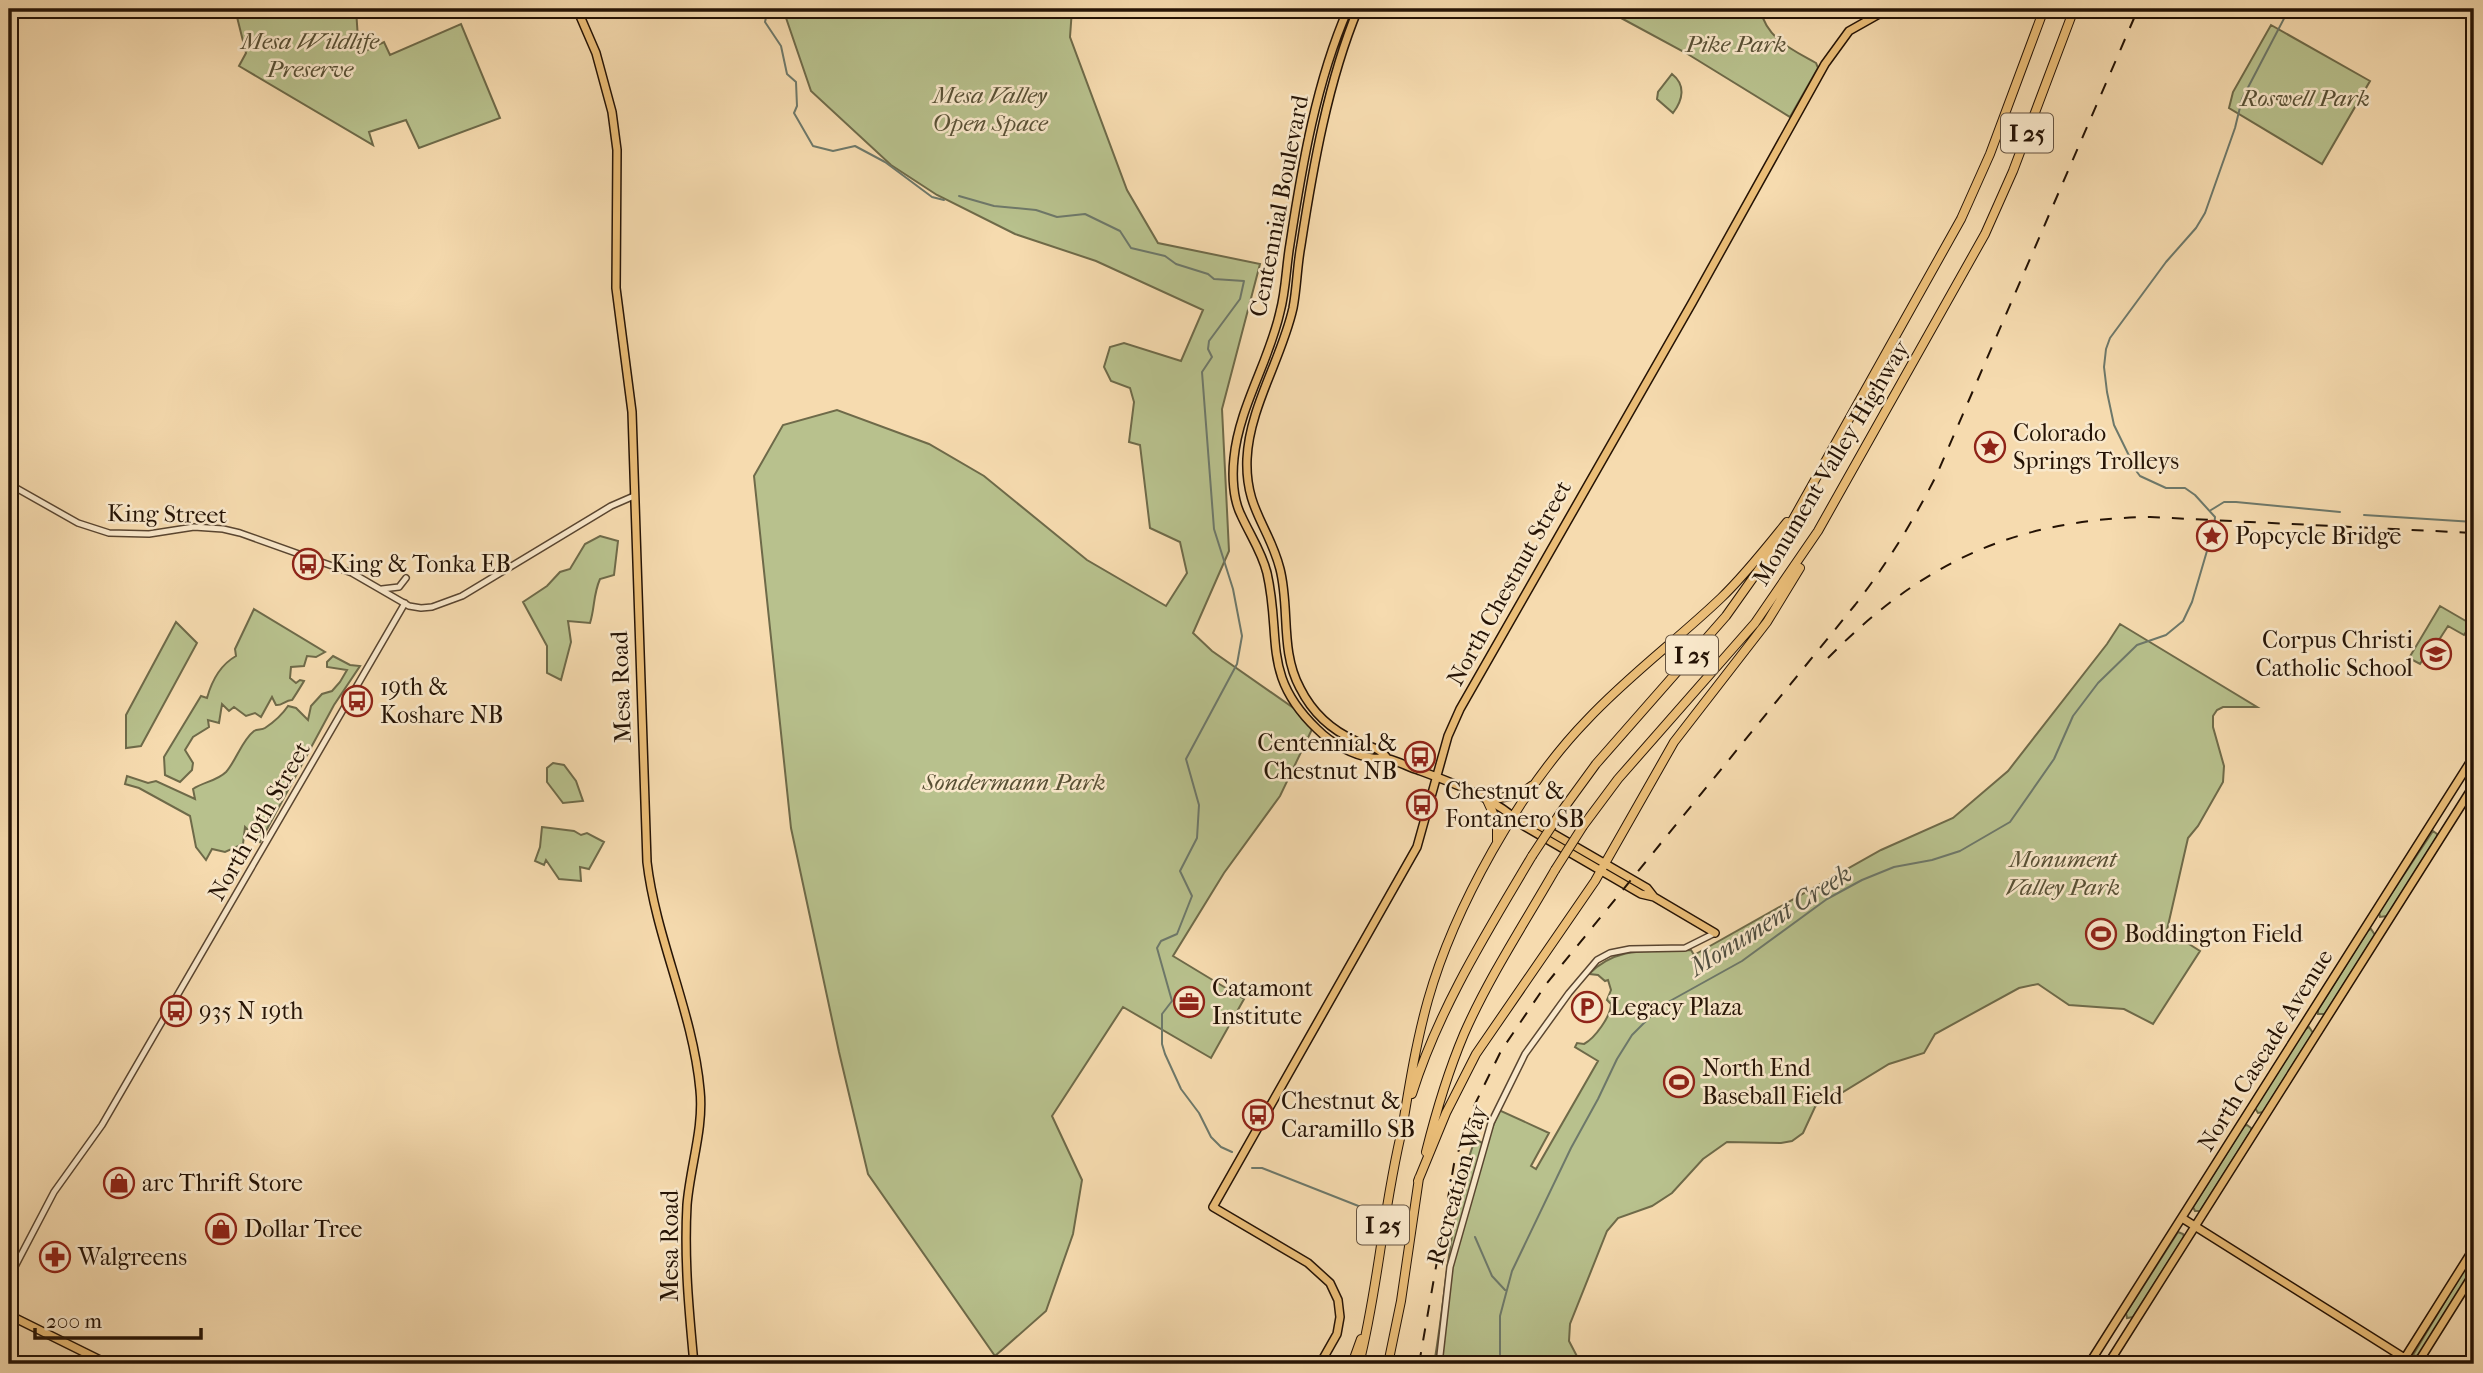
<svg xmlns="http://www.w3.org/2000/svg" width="2483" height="1373" viewBox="0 0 2483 1373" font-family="'IM FELL French Canon',serif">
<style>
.green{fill:#b8c18d;stroke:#6e6a49;stroke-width:2}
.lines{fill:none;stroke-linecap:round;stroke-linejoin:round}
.stream{stroke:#6d786a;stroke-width:2}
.minor-casing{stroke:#594530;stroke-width:8}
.major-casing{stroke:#251305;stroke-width:10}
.highway-casing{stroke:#251305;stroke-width:10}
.minor{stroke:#f9e8cb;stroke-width:5}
.major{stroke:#ebbe78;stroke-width:7}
.highway{stroke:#ebbe78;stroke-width:8}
.rail{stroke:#251305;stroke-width:2;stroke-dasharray:12 12;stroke-linecap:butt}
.highway-bridge-casing{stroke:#251305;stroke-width:10;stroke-linecap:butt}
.highway-bridge{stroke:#ebbe78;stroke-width:8}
.labels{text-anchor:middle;stroke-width:5;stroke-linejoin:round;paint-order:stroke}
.shield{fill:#f9e8cb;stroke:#655340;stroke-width:2}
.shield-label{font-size:23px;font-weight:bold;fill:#251305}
.park-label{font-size:24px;font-style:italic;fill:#585035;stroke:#f9e8cb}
.street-label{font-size:24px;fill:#251305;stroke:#f9e8cb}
.poi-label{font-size:24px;fill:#251305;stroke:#f9e8cb;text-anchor:start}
.water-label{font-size:26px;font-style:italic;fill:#4f4e40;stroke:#f9e8cb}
</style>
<rect width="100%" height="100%" fill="#f6dbaf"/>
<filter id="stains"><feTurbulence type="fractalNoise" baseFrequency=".00286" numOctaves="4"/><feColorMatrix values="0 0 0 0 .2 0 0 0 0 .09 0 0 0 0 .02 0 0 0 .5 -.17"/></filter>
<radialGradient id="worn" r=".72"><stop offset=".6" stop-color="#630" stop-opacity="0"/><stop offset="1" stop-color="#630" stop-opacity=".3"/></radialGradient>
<path class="green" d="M235,9h121l3,45 25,-12 6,13 71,-31 39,94 -81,30 -13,-28 -37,12 4,13 -134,-79 7,-13z
M783,9h289l-2,28 57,153 31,53 102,21 -38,145 7,142 -36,82 19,18 103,72 -35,73 -56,77 -51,83 71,43 -33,59 -88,-51 -71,109 30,64 -9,54 -27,77 -51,45 -127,-182 -29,-122 -48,-224 -37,-352 29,-51 54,-15 92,34 55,32 103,84 79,46 21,-33 -7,-31 -30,-14 -10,-83 -11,-3 5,-40 -4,-14 -19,-7 -7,-14 6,-20 14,-4 57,18 22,-51 -107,-49 -81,-27 -78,-39 -46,-30 -80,-74z
M1626,9h134c7,30 31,40 56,54l2,5 -28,49 -104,-64 -65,-35z
M2271,25l99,56 -48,83 -93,-56 4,-16z
M1672,74c14,11 11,26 1,39l-16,-14 1,-7z
M600,536l18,5 -4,34 -14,4c-7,16 -5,28 -10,44l-22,-2 3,21 -10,38 -14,-7v-27l-24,-44 24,-16 13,-14 10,-3 15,-25z
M2440,606l31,18 -7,11 -16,-9 -13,20 -3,-1 -12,19 -11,-6z
M254,609l71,43 -9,5 -9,-1 -3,10 -13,1 -1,11 6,5 4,-3 4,1c-1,2 -11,18 -12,19 -7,0 -10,6 -16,5l-4,-8 -11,20 -6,-4 -9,3 -12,-9 -5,4 -7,-7 -3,19 -11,-3 1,7 -16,10 -8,13 8,13 -1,7 -12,12 -15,-7 -1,-18 37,-61 6,2c5,-18 13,-33 29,-42l-1,-7z
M176,622l21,21 -56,103 -15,2v-33z
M2120,624l137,83h-34l-6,3 -4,6v11l11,39 -1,16 -25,44 -10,12 -21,92 33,21 -47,73 -29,-15 -55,-4 -31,-21 -19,4 -84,46 -11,19 -35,11 -46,28 -18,3 -10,12 -12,26 -11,8 -11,2 -54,-1 -24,17 -31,34 -20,13 -34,12 -11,13 -37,93 -1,17 12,23h-147c13,-75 15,-152 41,-225l11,6 13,-35 50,23 -18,33 5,3 62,-108 -23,-14 2,-4 7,1c11,-6 27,-28 27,-40l-4,-4 4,-10 -3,-10 -3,1 -7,-6 -9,-1c30,-30 62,-21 102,-24l3,5 187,-105 72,-32 55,-47 99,-127z
M333,656l17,9 10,1 -26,39 -74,137 -15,-15 -2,17 -18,8 -13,-3 -6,11 -10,-13 -6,-31 -51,-28 -14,-4 2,-8 21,7 8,-2 39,18 -2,-10c10,-7 24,-8 33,-17 10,-11 16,-32 28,-41 3,-2 8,-1 11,-3 9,-6 17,-13 23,-22l8,2 12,12 3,-14 11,-12 10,-3 8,-9 7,-12 -20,-3v-5z
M553,763l11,2 12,16 7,20 -20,2 -16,-21v-14z
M542,827l32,4 7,4 6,-2 17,9 -15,27 -9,-2 1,14 -22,-2 -13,-19 -2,5 -9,-4 5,-14z
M2433,831l4,3v3l-50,79 -7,1 -1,-5z
M2371,929l4,6 -50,79h-7v-4l50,-80z
M2309,1027l4,6 -50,79 -5,1 -3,-5 50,-79z
M2247,1125l4,3v3l-51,80h-5l-2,-4 51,-81z
M2178,1232l5,2 1,3 -51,80 -6,1 -1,-5z
M2471,1262l3,2v5l-54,86 -5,1 -2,-1 55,-92z"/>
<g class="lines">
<path class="stream" d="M768,9l-3,13 16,24 6,28 9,8 1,24 -3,7 19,33 20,5 22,-5 30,16 47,35 12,3
M959,196l35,10 42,4 21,7 28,-3 35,17 11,17 34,8 11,8 32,10 6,5 30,2 -4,18 -31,42 -1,8 4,8 -10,15 12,157 19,60 9,47 -5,28 -51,95 13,46 -2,33 -17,33 12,25 -15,38 -16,7 -4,7 15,53 -10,13v30l3,10 16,35 18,24 12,24 10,10 11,5
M2211,510l13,-8h12l104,10
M2364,515l110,7
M1252,1168h10l99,39
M1475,1237l17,39 13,14
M1500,1364v-48l12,-45 59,-123 27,-49 19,-40 15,-24 29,-29 81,-45 85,-62 35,-19 32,-13 38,-7 28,-9 50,-29 44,-63 19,-43 25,-33 39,-38 29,-10 17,-14 9,-19 22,-75 1,-10 -20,-22 -10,-7h-19l-26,-12 -3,-4 -23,-47 -7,-33 -3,-25 2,-18 4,-11 56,-76 30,-34 9,-15 30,-85 7,-29 47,-90"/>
<g class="minor-casing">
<path id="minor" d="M9,484l69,39 31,10 40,1 45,-7 29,2 17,4 112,40 57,33 12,2 11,-1 30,-11 149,-90 23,-10
M382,589l17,-2 7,-9
M9,1278l45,-86 48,-67 303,-522
M1439,1364l11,-97 41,-144 34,-69 44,-61 28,-33 13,-7 20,-4 55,-1 30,-15"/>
</g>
<g class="major-casing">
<path id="major" d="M577,9l19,44 16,59 5,38 -1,138 16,124 15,450c9,77 46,150 53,228 4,38 -10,77 -13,115 -3,54 2,106 7,159
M1348,9c-32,73 -46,157 -58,235 -4,23 -4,46 -10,68 -11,50 -41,95 -46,146 -2,18 -1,41 7,57 9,20 21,37 26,58 15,66 -6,102 50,156 14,14 35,26 55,29 5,1 11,-1 16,1 10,2 20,8 30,11 38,14 77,28 106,56l117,68 13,3 61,36
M1358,9c-30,72 -45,158 -57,236 -4,21 -4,42 -8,63 -11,50 -44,100 -46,151 -2,50 22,67 33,110 10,39 0,82 20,119 12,24 31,42 56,53 12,6 24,6 31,17
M1515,816l13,3 119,69 7,9
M2182,1218l232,146
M9,1315l99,49
M1320,1364l17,-30 3,-17 -2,-17 -8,-17 -22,-20 -95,-56 204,-360 31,-111 12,-27 232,-406 133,-239 24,-33 39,-22
M2089,1364l385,-608
M2108,1364l366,-579
M2401,1364l73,-116
M2417,1364l57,-91"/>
</g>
<g class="highway-casing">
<path id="highway" d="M1561,812l35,-48 130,-148 61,-86 174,-311 29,-65 54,-145
M1583,826l35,-47 137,-156 63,-92 167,-297 28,-63 61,-162
M1497,841v-19l-10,-22 31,-5 15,-10
M1412,1094c27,-86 75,-162 120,-238
M1402,1130c7,-43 14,-87 26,-130 26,-92 92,-211 159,-280 41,-44 90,-80 134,-122 24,-23 45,-50 66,-76
M1426,1152c10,-40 22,-80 38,-118 25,-57 60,-110 91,-164
M1418,1181l28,-68 30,-59 119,-173 79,-139 93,-120 33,-54
M1352,1364l9,-25
M1359,1364c20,-78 24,-159 44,-238
M1388,1364l13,-63 18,-123"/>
</g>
<use href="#minor" class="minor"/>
<use href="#major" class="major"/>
<use href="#highway" class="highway"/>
<path class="rail" d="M1828,658c93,-95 187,-139 322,-141l324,16
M1419,1364l35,-200 21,-60 26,-53 46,-68 308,-378c32,-41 59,-85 82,-131l201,-465"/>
<g class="highway-bridge-casing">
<path id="highway-bridge" d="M1532,856l29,-44
M1555,870l28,-44"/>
</g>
<use href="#highway-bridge" class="highway-bridge"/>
</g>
<defs>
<g id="sight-ring" transform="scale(1.575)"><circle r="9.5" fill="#f9e8cb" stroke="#8f2418" stroke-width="1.5"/><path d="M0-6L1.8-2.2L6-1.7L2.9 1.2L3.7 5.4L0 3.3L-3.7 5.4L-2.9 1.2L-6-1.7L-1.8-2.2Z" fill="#8f2418"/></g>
<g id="bus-ring" transform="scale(1.575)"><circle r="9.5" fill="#f9e8cb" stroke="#8f2418" stroke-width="1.5"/><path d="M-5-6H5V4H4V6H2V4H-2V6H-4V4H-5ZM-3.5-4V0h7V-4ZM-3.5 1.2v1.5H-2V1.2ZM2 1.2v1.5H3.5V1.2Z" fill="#8f2418"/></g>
<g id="school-ring" transform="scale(1.575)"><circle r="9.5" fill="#f9e8cb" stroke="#8f2418" stroke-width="1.5"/><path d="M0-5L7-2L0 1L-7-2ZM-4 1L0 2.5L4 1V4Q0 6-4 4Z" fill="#8f2418"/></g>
<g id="stadium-ring" transform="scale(1.575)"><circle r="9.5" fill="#f9e8cb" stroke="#8f2418" stroke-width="1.5"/><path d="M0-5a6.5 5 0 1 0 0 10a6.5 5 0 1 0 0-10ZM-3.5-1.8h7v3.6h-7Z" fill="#8f2418"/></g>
<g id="office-ring" transform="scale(1.575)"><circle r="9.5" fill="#f9e8cb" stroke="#8f2418" stroke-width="1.5"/><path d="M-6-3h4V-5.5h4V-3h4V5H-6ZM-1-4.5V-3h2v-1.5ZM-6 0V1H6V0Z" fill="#8f2418"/></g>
<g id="parking-ring" transform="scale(1.575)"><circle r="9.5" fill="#f9e8cb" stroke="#8f2418" stroke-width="1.5"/><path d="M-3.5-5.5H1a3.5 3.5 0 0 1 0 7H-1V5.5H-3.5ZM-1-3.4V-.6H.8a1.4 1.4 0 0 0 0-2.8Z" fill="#8f2418"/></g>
<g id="shop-ring" transform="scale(1.575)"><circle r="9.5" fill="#f9e8cb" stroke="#8f2418" stroke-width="1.5"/><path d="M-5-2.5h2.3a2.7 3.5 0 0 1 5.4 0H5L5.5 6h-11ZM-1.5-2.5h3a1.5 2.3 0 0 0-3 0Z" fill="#8f2418"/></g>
<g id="pharmacy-ring" transform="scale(1.575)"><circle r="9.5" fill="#f9e8cb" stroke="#8f2418" stroke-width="1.5"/><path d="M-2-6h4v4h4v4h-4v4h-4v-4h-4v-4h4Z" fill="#8f2418"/></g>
</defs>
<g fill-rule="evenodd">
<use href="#sight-ring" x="1990" y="447"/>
<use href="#sight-ring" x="2212" y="536"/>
<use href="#bus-ring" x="308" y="564"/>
<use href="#school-ring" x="2436" y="654"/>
<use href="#bus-ring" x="357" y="701"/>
<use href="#bus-ring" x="1420" y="757"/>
<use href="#bus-ring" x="1422" y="805"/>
<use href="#stadium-ring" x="2101" y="934"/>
<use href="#office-ring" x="1189" y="1002"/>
<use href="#parking-ring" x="1587" y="1007"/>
<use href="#bus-ring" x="176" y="1011"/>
<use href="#stadium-ring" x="1679" y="1082"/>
<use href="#bus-ring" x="1258" y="1115"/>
<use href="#shop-ring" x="119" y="1183"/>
<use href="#shop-ring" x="221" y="1229"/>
<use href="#pharmacy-ring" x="55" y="1257"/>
</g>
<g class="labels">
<g class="shield">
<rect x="2001" y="113.5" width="52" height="39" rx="5"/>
<rect x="1666" y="635.5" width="52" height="39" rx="5"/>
<rect x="1357" y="1205.5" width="52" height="39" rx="5"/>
</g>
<g class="shield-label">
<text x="2027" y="141">I 25</text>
<text x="1692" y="663">I 25</text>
<text x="1383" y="1233">I 25</text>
</g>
<g class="park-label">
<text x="310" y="49">Mesa Wildlife<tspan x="310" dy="28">Preserve</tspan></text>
<text x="1736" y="52">Pike Park</text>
<text x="990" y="103">Mesa Valley<tspan x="990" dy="28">Open Space</tspan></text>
<text x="2305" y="106">Roswell Park</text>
<text x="1014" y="790">Sondermann Park</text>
<text x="2063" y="867">Monument<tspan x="2063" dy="28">Valley Park</tspan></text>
</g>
<g class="street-label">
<text transform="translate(1279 206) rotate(-79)" y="8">Centennial Boulevard</text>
<text transform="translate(1831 463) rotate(-59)" y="8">Monument Valley Highway</text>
<text transform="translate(167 514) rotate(1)" y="8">King Street</text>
<text transform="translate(1509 583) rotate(-61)" y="8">North Chestnut Street</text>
<text transform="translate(621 687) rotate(-92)" y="8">Mesa Road</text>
<text transform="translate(259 821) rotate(-60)" y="8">North 19th Street</text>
<text transform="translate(2265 1050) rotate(-58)" y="8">North Cascade Avenue</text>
<text transform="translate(1457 1185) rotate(-74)" y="8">Recreation Way</text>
<text transform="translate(670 1246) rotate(-90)" y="8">Mesa Road</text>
</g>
<g class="poi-label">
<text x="2013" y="441">Colorado<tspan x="2013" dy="28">Springs Trolleys</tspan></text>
<text x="2235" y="544">Popcycle Bridge</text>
<text x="331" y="572">King &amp; Tonka EB</text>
<text x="2413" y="648" text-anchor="end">Corpus Christi<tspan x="2413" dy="28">Catholic School</tspan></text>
<text x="380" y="695">19th &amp;<tspan x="380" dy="28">Koshare NB</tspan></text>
<text x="1397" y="751" text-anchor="end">Centennial &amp;<tspan x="1397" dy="28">Chestnut NB</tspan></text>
<text x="1445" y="799">Chestnut &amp;<tspan x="1445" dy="28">Fontanero SB</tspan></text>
<text x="2124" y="942">Boddington Field</text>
<text x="1212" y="996">Catamont<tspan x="1212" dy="28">Institute</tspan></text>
<text x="1610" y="1015">Legacy Plaza</text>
<text x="199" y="1019">935 N 19th</text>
<text x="1702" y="1076">North End<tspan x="1702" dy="28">Baseball Field</tspan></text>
<text x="1281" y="1109">Chestnut &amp;<tspan x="1281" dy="28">Caramillo SB</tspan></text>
<text x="142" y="1191">arc Thrift Store</text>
<text x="244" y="1237">Dollar Tree</text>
<text x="78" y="1265">Walgreens</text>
</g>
<g class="water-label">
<text transform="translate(1770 920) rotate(-32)" y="9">Monument Creek</text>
</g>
</g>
<rect width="2483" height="1373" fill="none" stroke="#f6dbaf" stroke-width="35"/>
<rect x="10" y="10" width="2462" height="1352" fill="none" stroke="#251305" stroke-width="3.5"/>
<rect x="18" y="18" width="2448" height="1338" fill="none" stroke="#251305" stroke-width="2"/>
<path d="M35 1328v10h166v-10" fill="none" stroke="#251305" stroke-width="3.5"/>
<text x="46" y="1328" font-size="21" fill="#251305" stroke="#f9e8cb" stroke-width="5" paint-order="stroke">200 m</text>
<rect width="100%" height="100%" filter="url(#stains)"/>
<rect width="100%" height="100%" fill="url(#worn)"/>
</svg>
